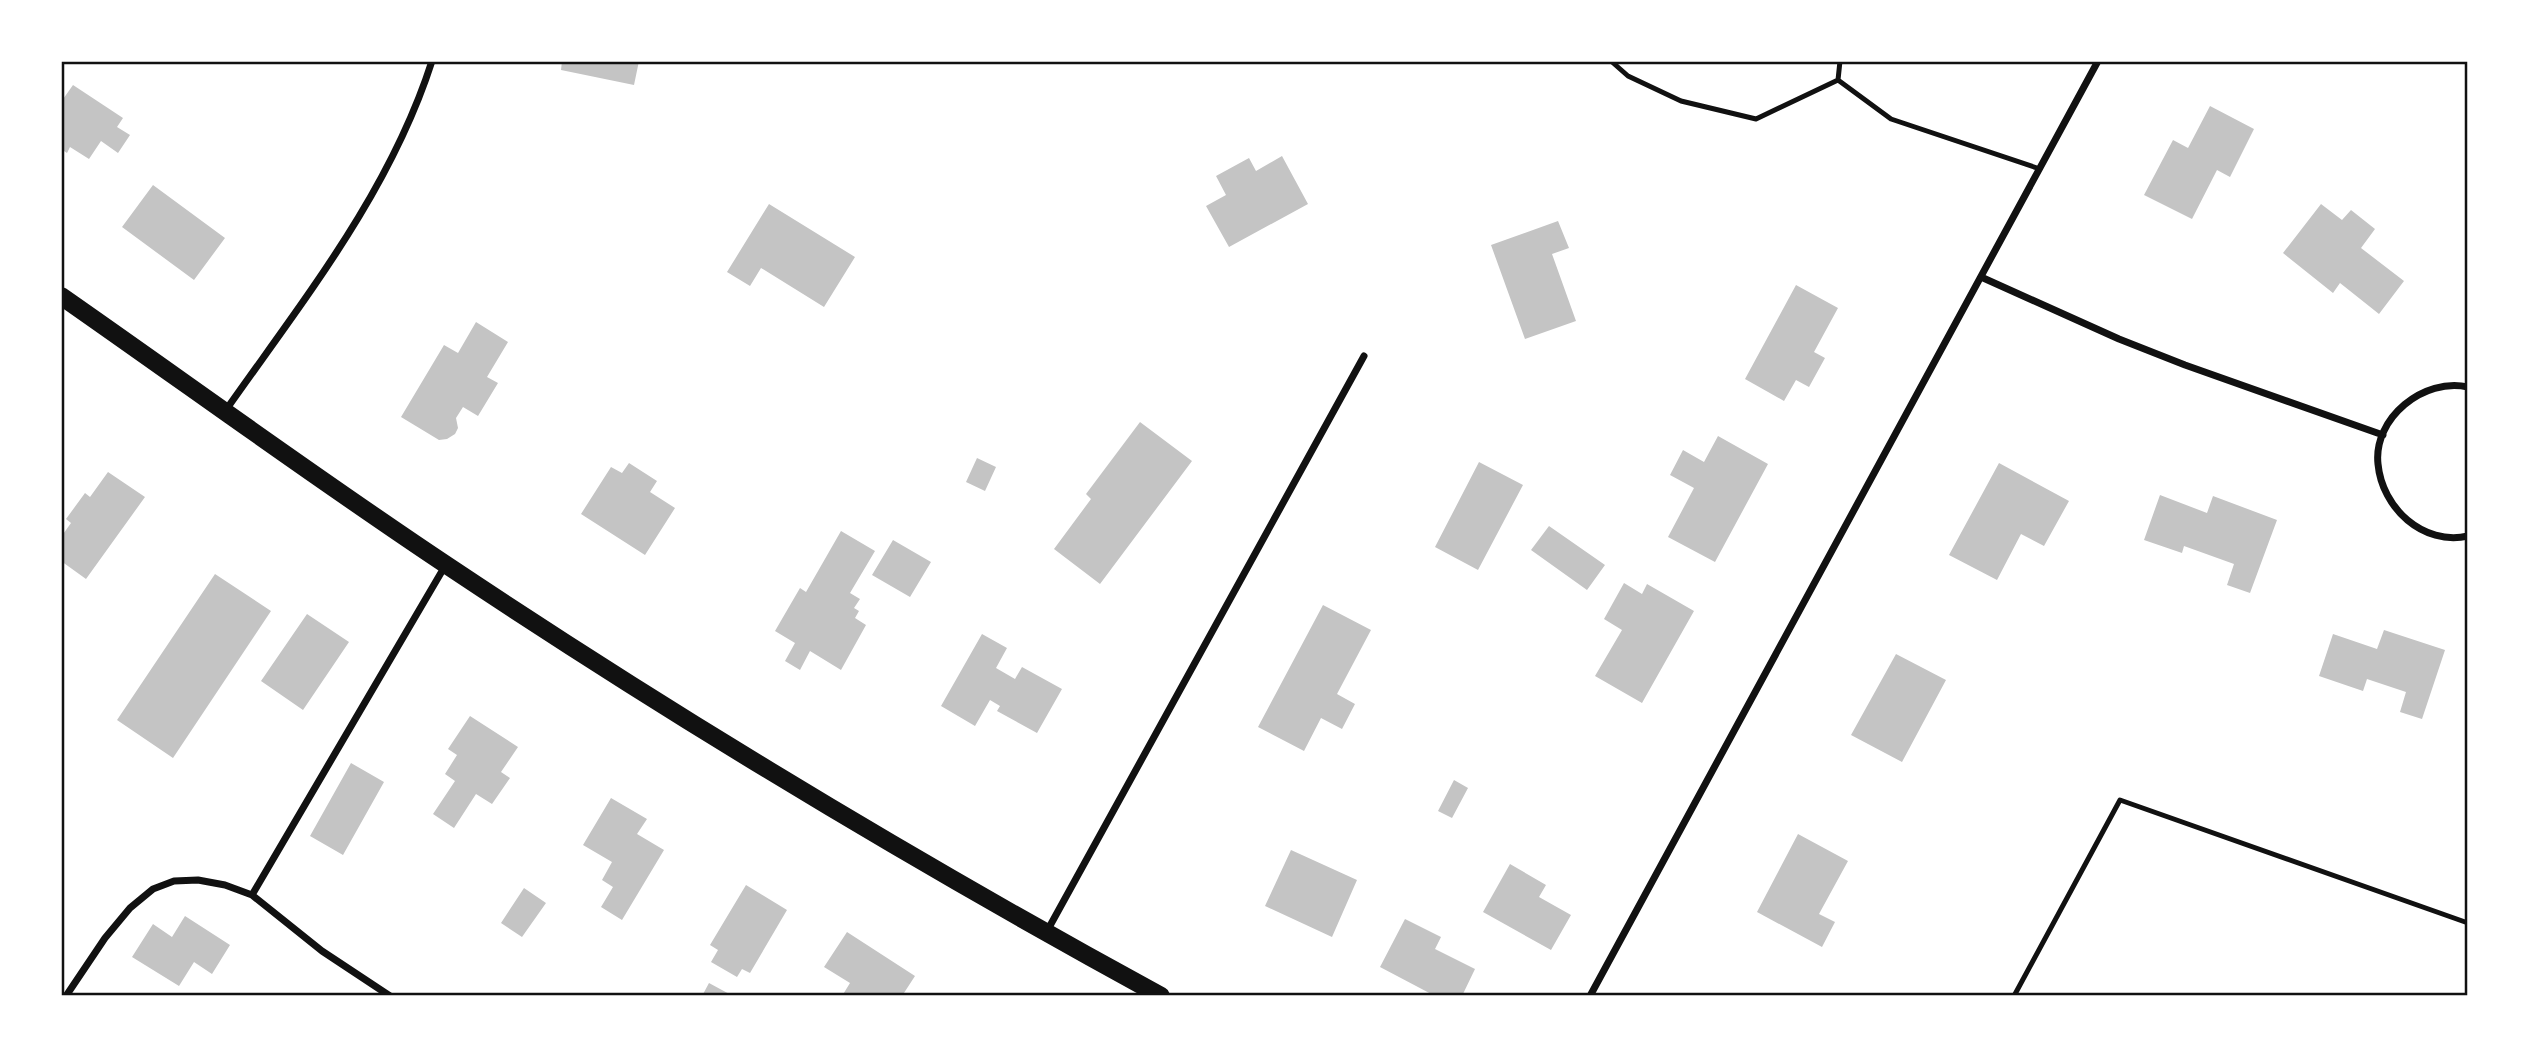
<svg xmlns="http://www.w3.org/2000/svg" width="2529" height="1057" viewBox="0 0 2529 1057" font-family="'Nunito Sans',sans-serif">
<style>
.building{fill:#c4c4c4}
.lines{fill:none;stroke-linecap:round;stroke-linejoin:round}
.service{stroke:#111;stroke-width:5}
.minor{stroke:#111;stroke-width:7}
.primary{stroke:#111;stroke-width:18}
.neatline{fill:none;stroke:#111;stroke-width:2.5}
</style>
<rect width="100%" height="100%" fill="#fff"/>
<path class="building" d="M562,61h77l-5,24 -73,-15z
M73,85l50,33 -6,9 13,8 -12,18 -17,-12 -12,18 -19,-12 -3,6 -6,-4v-47z
M2210,106l44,23 -24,48 -13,-7 -25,49 -48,-24 29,-55 15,8z
M1282,156l26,48 -79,43 -23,-41 20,-11 -10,-19 33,-18 7,13z
M153,185l72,53 -31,42 -72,-53z
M769,204l86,53 -31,50 -63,-39 -11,18 -23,-14z
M2321,204l21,16 9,-10 24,19 -14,19 43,33 -25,33 -39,-31 -7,10 -50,-40z
M1558,221l11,27 -17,6 24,67 -51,18 -34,-94z
M1796,285l42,23 -24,44 11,6 -16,29 -13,-7 -12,21 -39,-22z
M476,322l32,20 -21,35 11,6 -20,33 -15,-9 -7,11 2,10 -3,6 -8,5 -8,1 -38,-23 43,-72 14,8z
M1140,422l52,39 -92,123 -46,-35 37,-50 -5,-5z
M1718,436l50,28 -53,98 -47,-25 26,-49 -24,-13 13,-25 21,12z
M977,458l19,9 -11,24 -19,-9z
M1479,462l44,23 -45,85 -43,-23z
M629,463l28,18 -7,11 25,16 -30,47 -64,-41 30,-47 11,6z
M1999,463l70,38 -25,45 -23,-12 -24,46 -48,-25z
M108,472l37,25 -59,82 -25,-18v-24l10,-14 -5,-4 19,-26 5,4z
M2160,495l47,18 6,-17 64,24 -27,73 -23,-8 7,-21 -50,-18 -2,7 -38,-13z
M1549,526l56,39 -18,25 -56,-40z
M841,531l34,20 -25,42 10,6 -6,9 5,3 -4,7 11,7 -25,45 -31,-19 -10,19 -15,-9 10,-18 -20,-12 25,-43 6,4z
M893,540l38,22 -21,35 -38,-22z
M215,574l56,37 -98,147 -56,-38z
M1624,583l18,11 5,-10 47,27 -52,92 -47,-27 27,-46 -18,-11z
M1323,605l48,25 -34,64 18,10 -13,25 -21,-11 -17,33 -46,-24z
M307,614l42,28 -46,68 -42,-29z
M2384,630l61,20 -23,69 -22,-7 6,-20 -39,-13 -4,12 -44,-15 14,-42 44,15z
M982,634l25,14 -11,20 19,11 7,-12 40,22 -25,44 -40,-22 3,-5 -10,-6 -15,26 -34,-20z
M1896,654l50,26 -44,82 -51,-27z
M470,716l48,31 -17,25 9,6 -18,26 -16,-10 -22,34 -21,-14 22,-33 -10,-7 12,-19 -9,-6z
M351,763l33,19 -41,73 -33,-19z
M1454,780l14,8 -16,30 -14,-7z
M611,798l36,21 -10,15 27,16 -42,70 -21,-13 12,-20 -11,-7 10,-18 -29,-17z
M1798,834l50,27 -29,53 16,8 -13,25 -65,-35z
M1291,850l66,30 -25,57 -67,-31z
M1510,864l36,21 -7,12 32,18 -20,35 -68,-38z
M746,885l41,25 -37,63 -8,-4 -5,8 -26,-15 7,-12 -8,-5z
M524,888l22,15 -24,34 -21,-14z
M185,916l45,29 -18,29 -18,-12 -15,24 -47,-29 21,-33 19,13z
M1405,919l36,18 -6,12 40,20 -13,27h-27l-55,-29z
M847,932l68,44 -13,20h-60l8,-13 -26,-16z
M709,983l24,13h-31z"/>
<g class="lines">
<path class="service" d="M1611,61l17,15 53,25 75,18 82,-39
M1838,80l53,39 149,50
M1838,80l2,-19
M2014,996l106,-196 348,123"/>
<path class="minor" d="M1981,277l138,62 66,26 198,70
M2468,387c-44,-10 -95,31 -90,77 4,44 45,82 90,72
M226,410c78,-111 164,-218 206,-349
M252,895l193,-329
M1046,933l318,-577
M66,996l39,-58 25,-30 23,-19 21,-8 24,-1 27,5 27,10 70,56 68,45
M1590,996l508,-935"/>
<path class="primary" d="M61,296c129,90 256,183 387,270 231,154 469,297 713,430"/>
</g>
<rect width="2529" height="1057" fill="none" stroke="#ffffff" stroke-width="126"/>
<rect x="63" y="63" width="2403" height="931" class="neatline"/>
</svg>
